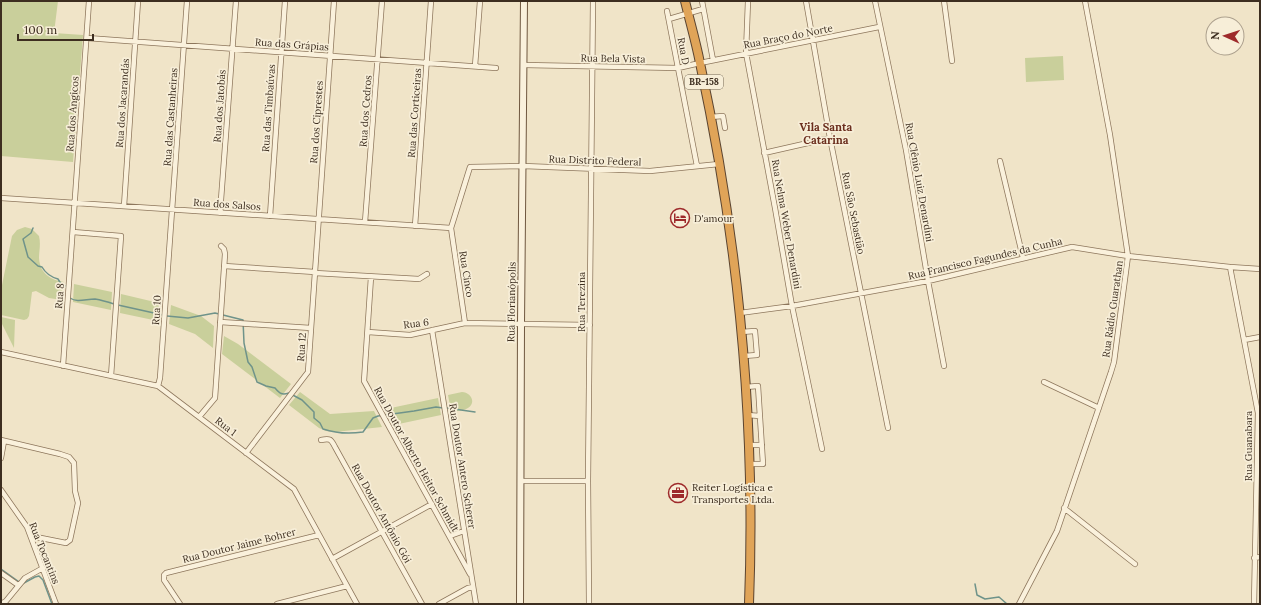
<svg xmlns="http://www.w3.org/2000/svg" width="1261" height="605" viewBox="0 0 1261 605" font-family="Lora,serif">
<style>
.green{fill:#c9cf9b}
.lines{fill:none;stroke-linecap:round;stroke-linejoin:round}
.stream{stroke:#6f938a;stroke-width:1.5}
.street-casing{stroke:#8d765c;stroke-width:6}
.secondary-casing{stroke:#6f573f;stroke-width:8}
.highway-casing{stroke:#5b4430;stroke-width:10}
.street{stroke:#faf1dc;stroke-width:4.5}
.secondary{stroke:#faf1dc;stroke-width:6}
.highway{stroke:#e0a458;stroke-width:8}
.labels{text-anchor:middle;stroke-width:3.5;stroke-linejoin:round;paint-order:stroke}
.shield{fill:#f7eed8;stroke:#756857;stroke-width:1}
.shield-label{font-size:9px;font-weight:bold;fill:#3d2e20}
.street-label{font-size:10px;fill:#3d2e20;stroke:#f7eed8}
.poi-label{font-size:10px;fill:#3d2e20;stroke:#f7eed8;text-anchor:start}
.neighbourhood-label{font-size:11px;font-weight:bold;fill:#6b2e1e;stroke:#f7eed8}
</style>
<rect width="100%" height="100%" fill="#f0e4c8"/>
<path class="green" d="M1,1h57l-4,32 29,2 -10,127 -72,-6z
M1063,56l1,24 -38,2 -1,-24z
M25,227l7,2 7,7c2,8 0,15 0,22 1,16 12,22 25,24l-2,18 -13,-2 -13,-7 -4,1 -3,24 -2,3 -3,1 -23,-5v-25l11,-54 5,-6z
M74,284l38,8 -1,18 -38,-8z
M121,294l38,9 -1,18 -38,-8z
M171,305l30,11 13,10 -1,22 -18,-14 -26,-10z
M1,317l14,3 -1,28 -13,-26z
M224,336l14,8 53,40 -11,14 -58,-44z
M300,392l30,22 44,-3 8,16 -47,5 -9,-1 -7,-3 -30,-23z
M462,392c8,0 15,10 6,16 -5,3 -12,3 -17,4l-3,-17z
M438,398l3,17 -47,10 -8,-16z"/>
<g class="lines">
<path class="stream" d="M33,228l-2,5 -8,6 5,18 10,9 4,1c4,7 9,10 16,12l3,5 7,3
M70,298c7,5 16,1 25,1 6,1 13,3 19,5
M118,305l45,10
M167,316l21,2 27,-5 28,7 1,23 4,19 4,5 5,15 9,4 9,2c5,6 7,7 14,5l13,7 12,12v6l6,5 3,6c12,4 27,5 40,3l10,-14 5,-2 36,-5 22,-4 7,1
M447,408l28,4
M1,569l21,15 13,-7 4,-1 4,4 9,24
M975,584l2,11 8,4 14,-2 8,7"/>
<g class="street-casing">
<path id="street" d="M702,1l11,59
M748,1l-2,52 29,155 17,98 30,143
M806,1l24,137 58,290
M875,1l31,149 22,131 16,85
M944,1l8,60
M667,11l30,155
M669,19l34,-10
M87,38l409,30
M524,65l154,3 22,-5 179,-36
M475,66l5,-65
M710,117l13,-1 2,12
M764,153l66,-15
M1000,161l23,97
M1,198l450,30
M124,206l14,-205
M220,213l16,-212
M270,216l15,-215
M365,222l17,-221
M415,226l16,-225
M73,232l48,4 -10,140
M224,266l91,6
M1230,267l28,146 -4,191
M315,273l104,6 8,-5
M371,277l-7,104 106,193
M740,313l52,-7 136,-25 144,-34 56,9 102,11 30,2
M220,322l91,6
M465,323l-14,-95 19,-61 53,-1 127,5 69,-7
M432,330l44,274
M368,332l42,3 55,-12 125,2
M741,332l14,-1 2,24 -13,1
M1244,340l16,-3
M1,352l157,34 136,103 63,115
M63,366l26,-365
M1044,382l55,26
M158,386l2,-8 27,-377
M745,387l13,-1 5,78h-14
M747,415l13,1
M199,417l16,-19 10,-144 -1,-5 -3,-3
M1,440l59,14 9,3 5,6 1,28 3,12 -8,37 -4,3 -35,-7
M321,440c9,-2 10,-1 14,7l87,157
M748,445h14
M246,453l62,-81 26,-371
M1,458l3,-17
M521,481h67
M1,490l26,37 29,77
M1064,508l71,56
M450,536l14,-5
M1254,558l6,-1
M332,559l100,-55
M1,573l17,12
M1,604l5,-3 19,-23 18,-10
M180,604l-16,-24v-5l2,-2 153,-38
M277,604l70,-18
M439,604l29,-16 5,-1
M589,604l-1,-123 5,-480
M1019,604l38,-73 54,-159 3,-10 14,-106 -18,-121 -25,-134"/>
</g>
<g class="secondary-casing">
<path id="secondary" d="M520,604l1,-280 3,-323"/>
</g>
<g class="highway-casing">
<path id="highway" d="M685,1c5,21 11,41 15,62 38,177 56,360 49,541"/>
</g>
<use href="#street" class="street"/>
<use href="#secondary" class="secondary"/>
<use href="#highway" class="highway"/>
</g>
<defs>
<g id="hotel-ring" transform="scale(1)"><circle r="9.5" fill="#f7eed8" stroke="#9e2a2b" stroke-width="1.5"/><path d="M-6-4.5h1.5V1H6V5H4.5V3h-9V5H-6ZM-4 0a1.8 1.8 0 1 1 3.6 0ZM.5 0V-2.5h3Q6-2.5 6 0Z" fill="#9e2a2b"/></g>
<g id="office-ring" transform="scale(1)"><circle r="9.5" fill="#f7eed8" stroke="#9e2a2b" stroke-width="1.5"/><path d="M-6-3h4V-5.5h4V-3h4V5H-6ZM-1-4.5V-3h2v-1.5ZM-6 0V1H6V0Z" fill="#9e2a2b"/></g>
</defs>
<g fill-rule="evenodd">
<use href="#hotel-ring" x="680" y="218"/>
<use href="#office-ring" x="678" y="493"/>
</g>
<g class="labels">
<rect class="shield" x="685" y="75" width="38" height="14" rx="3"/>
<g class="shield-label">
<text x="704" y="85">BR-158</text>
</g>
<g class="street-label">
<text transform="translate(788 36) rotate(-11)" y="4">Rua Braço do Norte</text>
<text transform="translate(292 44) rotate(4)" y="4">Rua das Grápias</text>
<text transform="translate(684 51) rotate(79)" y="4">Rua D</text>
<text transform="translate(613 58) rotate(1)" y="4">Rua Bela Vista</text>
<text transform="translate(122 103) rotate(-86)" y="4">Rua dos Jacarandás</text>
<text transform="translate(219 106) rotate(-86)" y="4">Rua dos Jatobás</text>
<text transform="translate(268 108) rotate(-86)" y="4">Rua das Timbaúvas</text>
<text transform="translate(365 111) rotate(-86)" y="4">Rua dos Cedros</text>
<text transform="translate(414 113) rotate(-86)" y="4">Rua das Corticeiras</text>
<text transform="translate(72 114) rotate(-86)" y="4">Rua dos Angicos</text>
<text transform="translate(170 117) rotate(-86)" y="4">Rua das Castanheiras</text>
<text transform="translate(316 122) rotate(-86)" y="4">Rua dos Ciprestes</text>
<text transform="translate(595 160) rotate(2)" y="4">Rua Distrito Federal</text>
<text transform="translate(920 182) rotate(80)" y="4">Rua Clênio Luiz Denardini</text>
<text transform="translate(227 204) rotate(4)" y="4">Rua dos Salsos</text>
<text transform="translate(854 213) rotate(79)" y="4">Rua São Sebastião</text>
<text transform="translate(787 224) rotate(80)" y="4">Rua Nelma Weber Denardini</text>
<text transform="translate(985 258) rotate(-13)" y="4">Rua Francisco Fagundes da Cunha</text>
<text transform="translate(467 274) rotate(81)" y="4">Rua Cinco</text>
<text transform="translate(59 296) rotate(-86)" y="4">Rua 8</text>
<text transform="translate(511 302) rotate(-89)" y="4">Rua Florianópolis</text>
<text transform="translate(581 302) rotate(-90)" y="4">Rua Terezina</text>
<text transform="translate(1112 309) rotate(-82)" y="4">Rua Rádio Guarathan</text>
<text transform="translate(156 310) rotate(-86)" y="4">Rua 10</text>
<text transform="translate(416 323) rotate(-7)" y="4">Rua 6</text>
<text transform="translate(301 347) rotate(-86)" y="4">Rua 12</text>
<text transform="translate(226 426) rotate(37)" y="4">Rua 1</text>
<text transform="translate(1248 446) rotate(-90)" y="4">Rua Guanabara</text>
<text transform="translate(417 459) rotate(61)" y="4">Rua Doutor Alberto Heitor Schmidt</text>
<text transform="translate(463 466) rotate(81)" y="4">Rua Doutor Antero Scherer</text>
<text transform="translate(382 513) rotate(61)" y="4">Rua Doutor Antônio Gói</text>
<text transform="translate(239 545) rotate(-14)" y="4">Rua Doutor Jaime Bohrer</text>
<text transform="translate(45 553) rotate(68)" y="4">Rua Tocantins</text>
</g>
<g class="poi-label">
<text x="694" y="222">D'amour</text>
<text x="692" y="491">Reiter Logística e<tspan x="692" dy="12">Transportes Ltda.</tspan></text>
</g>
<g class="neighbourhood-label">
<text x="826" y="131">Vila Santa<tspan x="826" dy="13">Catarina</tspan></text>
</g>
</g>
<rect width="1261" height="605" fill="none" stroke="#3d2e20" stroke-width="4"/>
<g transform="translate(1225 36) rotate(273)"><circle r="19" fill="#f7eed8" stroke="#ada18e"/>
<path d="M0-3L7 15L0 10L-7 15Z" fill="#9e2a2b"/>
<text y="-6" font-size="11" font-weight="bold" text-anchor="middle" fill="#3d2e20">N</text>
</g>
<path d="M18 34v6h75v-6" fill="none" stroke="#3d2e20" stroke-width="2"/>
<text x="24" y="34" font-size="12" fill="#3d2e20" stroke="#f7eed8" stroke-width="3" paint-order="stroke">100 m</text>
</svg>
